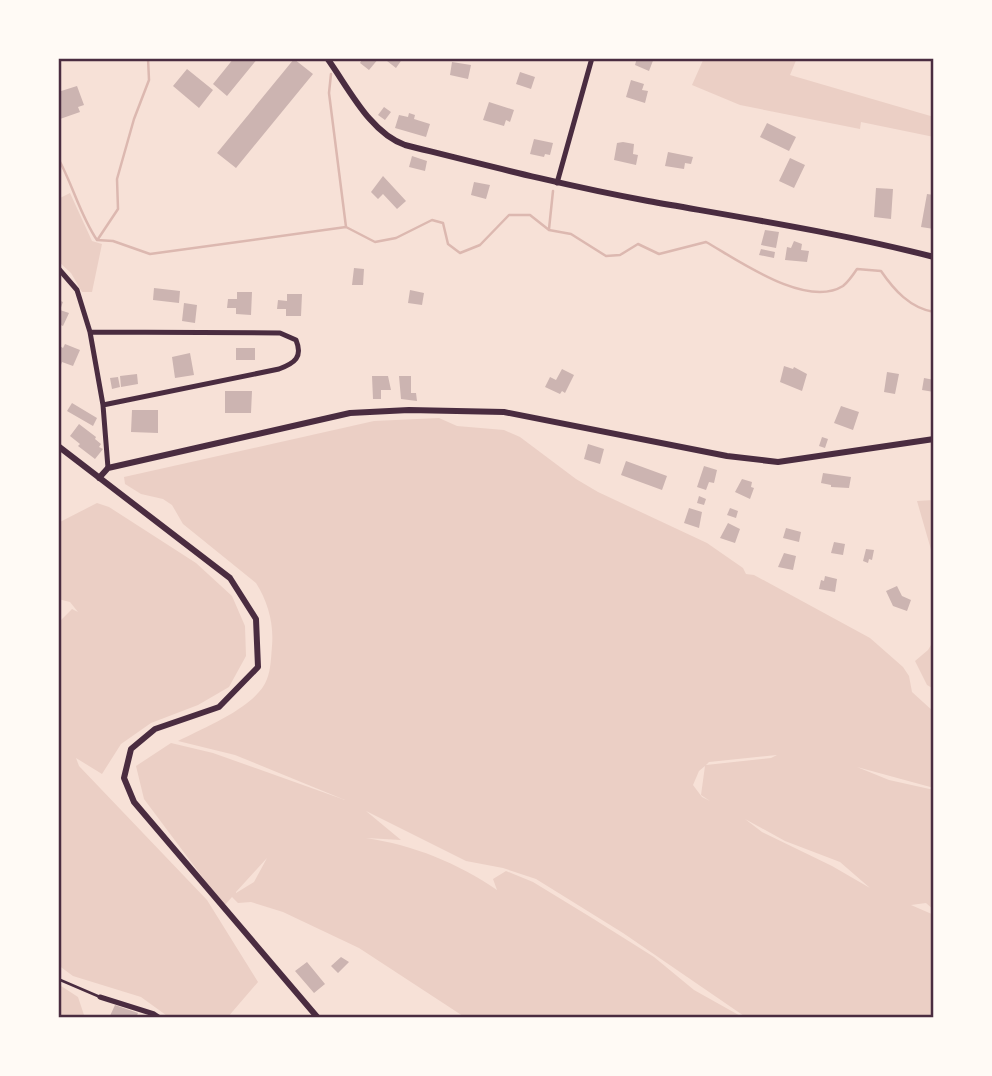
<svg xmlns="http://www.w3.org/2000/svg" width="992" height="1076" viewBox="0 0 992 1076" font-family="'Crimson Pro',serif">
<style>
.green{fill:#ebcfc5;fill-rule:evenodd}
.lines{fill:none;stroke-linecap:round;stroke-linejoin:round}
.stream{stroke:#dcb8b0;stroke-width:2.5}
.building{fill:#ccb4b1}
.service{stroke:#4a2c40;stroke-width:2.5}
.minor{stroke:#4a2c40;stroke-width:5}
.tertiary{stroke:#4a2c40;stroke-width:6}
.neatline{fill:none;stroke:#4a2c40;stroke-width:2.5}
</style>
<rect width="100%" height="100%" fill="#f7e1d7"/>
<path class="green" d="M704,58h93l-7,17 144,42v20l-73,-15 -1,7 -120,-24 -48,-20z
M70,193l22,48 10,3 -10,48h-10l-11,-19 -13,-12v-62z
M439,418l18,8 47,4 16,7 56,42 22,13 109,51 36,25 3,6 8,1 116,63 33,29 6,9 3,16 22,20v76l-77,-21 32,13 45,10v120l-8,-7 -15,2 23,10v103h-187l-124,-85 -87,-54 -33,-11 -37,-7 -100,-50 35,29 -35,-2c47,7 92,25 131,52l-4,-11 13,-8 27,11 59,36 62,39 40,33 50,28h-278l-107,-70 -76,-36 -32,-10 -13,1 -6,-6 -8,9 -80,-107 -8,-33 35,-23 42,10 132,47 -110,-45 -57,-14c25,-13 79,-34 89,-62 4,-10 4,-22 5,-33 2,-22 -4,-44 -16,-63l-73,-59 -11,-19 -9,-6 -22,-5 -16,-10 -1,-7 250,-56zM777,755l-6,3 -65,7 3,-3zM705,766l-4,29 9,6 -8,-4 -9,-12 6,-14zM745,819l40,22 55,21 30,26 -38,-22 -70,-34zM267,858l-13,24 -18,11v-1z
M934,500v60l-17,-59z
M97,503l12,4 87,56 36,33 13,30 1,30 -17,31 -31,18 -47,18 -30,21 -19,30 -26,-16 3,8 128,134 51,82 -31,36h-57l-29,-21 -68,-21 -15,-11v-342l14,-14 6,3 -8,-10 -12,-3v-76z
M934,640v49l-7,-4 -12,-24 13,-11z
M58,984l20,13 7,21 -27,-1z"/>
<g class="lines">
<path class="stream" d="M331,74l-2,19 17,134
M58,158c15,27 22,57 39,82l16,1 37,13 196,-27 29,15 21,-4 36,-18 11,3 5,21 12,9 20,-8 29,-30h21l19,15 22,4 35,22 14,-1 18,-11 21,10 47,-12c32,18 100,67 137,44 5,-4 10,-11 14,-17l24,2c13,19 29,37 53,41
M549,229l4,-38
M98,239l20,-30 -1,-30 17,-60 15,-39 -1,-22"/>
</g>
<path class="building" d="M234,58h24l-31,38 -14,-12z
M363,58h16l-10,12 -9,-7z
M389,58h14l-7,10 -9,-7z
M637,58h17l-5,13 -14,-6z
M294,59l19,15 -77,94 -19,-15z
M452,62l19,3 -3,14 -18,-4z
M187,69l26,21 -14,18 -26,-22z
M520,72l15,5 -4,12 -15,-5z
M631,80l13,4 -2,6 6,1 -3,12 -19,-6z
M77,86l7,19 -6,2 2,5 -20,7 -2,-9v-18z
M489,102l25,8 -4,12 -4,-2 -2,6 -21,-6z
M384,107l7,5 -6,8 -7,-5z
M409,113l6,2 -1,4 16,5 -4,13 -31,-9 4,-13 9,2z
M767,123l29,14 -7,14 -29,-14z
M534,139l19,4 -3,12 -5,-1 -1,3 -14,-3z
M623,142l11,2 -1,10 5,1 -2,10 -22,-5 3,-17z
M668,152l25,5 -2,7 -6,-1 -1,6 -19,-3z
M412,156l15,5 -2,10 -16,-4z
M790,158l15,7 -11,23 -15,-7z
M383,176l23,25 -9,8 -14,-15 -5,5 -7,-7z
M474,182l16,3 -4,14 -15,-4z
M876,188l17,1 -2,30 -17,-2z
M927,194l7,1v34l-13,-2z
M765,230l14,2 -3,16 -15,-3z
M794,241l8,3 -1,6 8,1 -2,11 -22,-2 2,-13 4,1z
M761,249l14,3 -1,6 -15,-3z
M354,268l10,1 -1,16h-11z
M154,288l26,3 -1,12 -26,-3z
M410,290l14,3 -2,12 -14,-2z
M237,292h15l-1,23 -15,-1v-6h-9l1,-9h9z
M287,294h15l-1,22h-15v-7h-9l1,-9 9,1z
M58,300l5,2 -3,8 9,3 -6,13 -5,-2z
M184,303l13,2 -2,18 -13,-2z
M65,344l15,6 -7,16 -11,-4 -2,6 -2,-1v-22l5,3z
M236,348h19v12h-19z
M190,353l4,22 -19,3 -3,-21z
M784,366l9,3 1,-2 13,7 -5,17 -22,-9z
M562,369l12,6 -9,18 -3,-2 -2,3 -15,-7 5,-10 6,3z
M887,372l12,2 -4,20 -11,-2z
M137,374l1,10 -17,3 -1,-11z
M372,376h16l3,14h-10v9h-8z
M399,376h12v17h5l1,8 -16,-2z
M118,377l2,10 -8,2 -2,-11z
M924,378l10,2v12l-12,-2z
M225,391h27l-1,22h-26z
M72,403l25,15 -4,8 -26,-15z
M841,406l18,6 -6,18 -19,-7z
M132,410h26v23l-27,-1z
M79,424l17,13 -1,2 6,5 -2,3 4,2 -8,10 -17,-13 2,-2 -10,-8z
M822,437l6,2 -3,9 -6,-2z
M588,444l16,5 -4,15 -16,-5z
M626,461l41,15 -5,14 -41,-15z
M704,466l13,4 -3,13 -5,-1 -3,8 -9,-3z
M823,473l28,4 -2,11 -18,-1v-2l-10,-2z
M742,479l10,3 -1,5 3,1 -4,11 -15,-7z
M699,496l7,3 -2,6 -7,-2z
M689,508l13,4 -3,16 -15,-5z
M730,508l8,3 -2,7 -9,-3z
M728,523l12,6 -5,14 -15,-5z
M786,528l15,4 -2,10 -16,-4z
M834,542l11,2 -2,11 -12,-2z
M866,549l8,1 -2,10 -3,-1 -1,4 -5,-2z
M784,553l12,3 -3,14 -15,-3z
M825,576l12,3 -2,13 -16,-3 2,-9 3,1z
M897,586l5,10 9,4 -4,11 -14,-5 -7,-15z
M341,957l8,5 -11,11 -7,-7z
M307,962l18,22 -11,9 -19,-22z
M115,1005l23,8 -2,5h-27z"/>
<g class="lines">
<path class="service" d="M58,979l42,18"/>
<path class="minor" d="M557,183l35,-125
M58,268l19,22 13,42 13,73 5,63
M90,332l190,1 16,7c7,17 -1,23 -17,29l-176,36
M100,997l54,17 6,4"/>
<path class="tertiary" d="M327,58c21,29 43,75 78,87 80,20 161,41 243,56 96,17 192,32 286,56
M58,446l172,132 26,41 2,48 -39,40 -64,22 -24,20 -7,29 10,24 184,216
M99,478l9,-10 242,-55 59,-3 95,2 223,44 51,6 156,-23"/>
</g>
<rect width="992" height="1076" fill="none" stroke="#fffaf5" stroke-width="119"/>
<rect x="60" y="60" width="872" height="956" class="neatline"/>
</svg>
